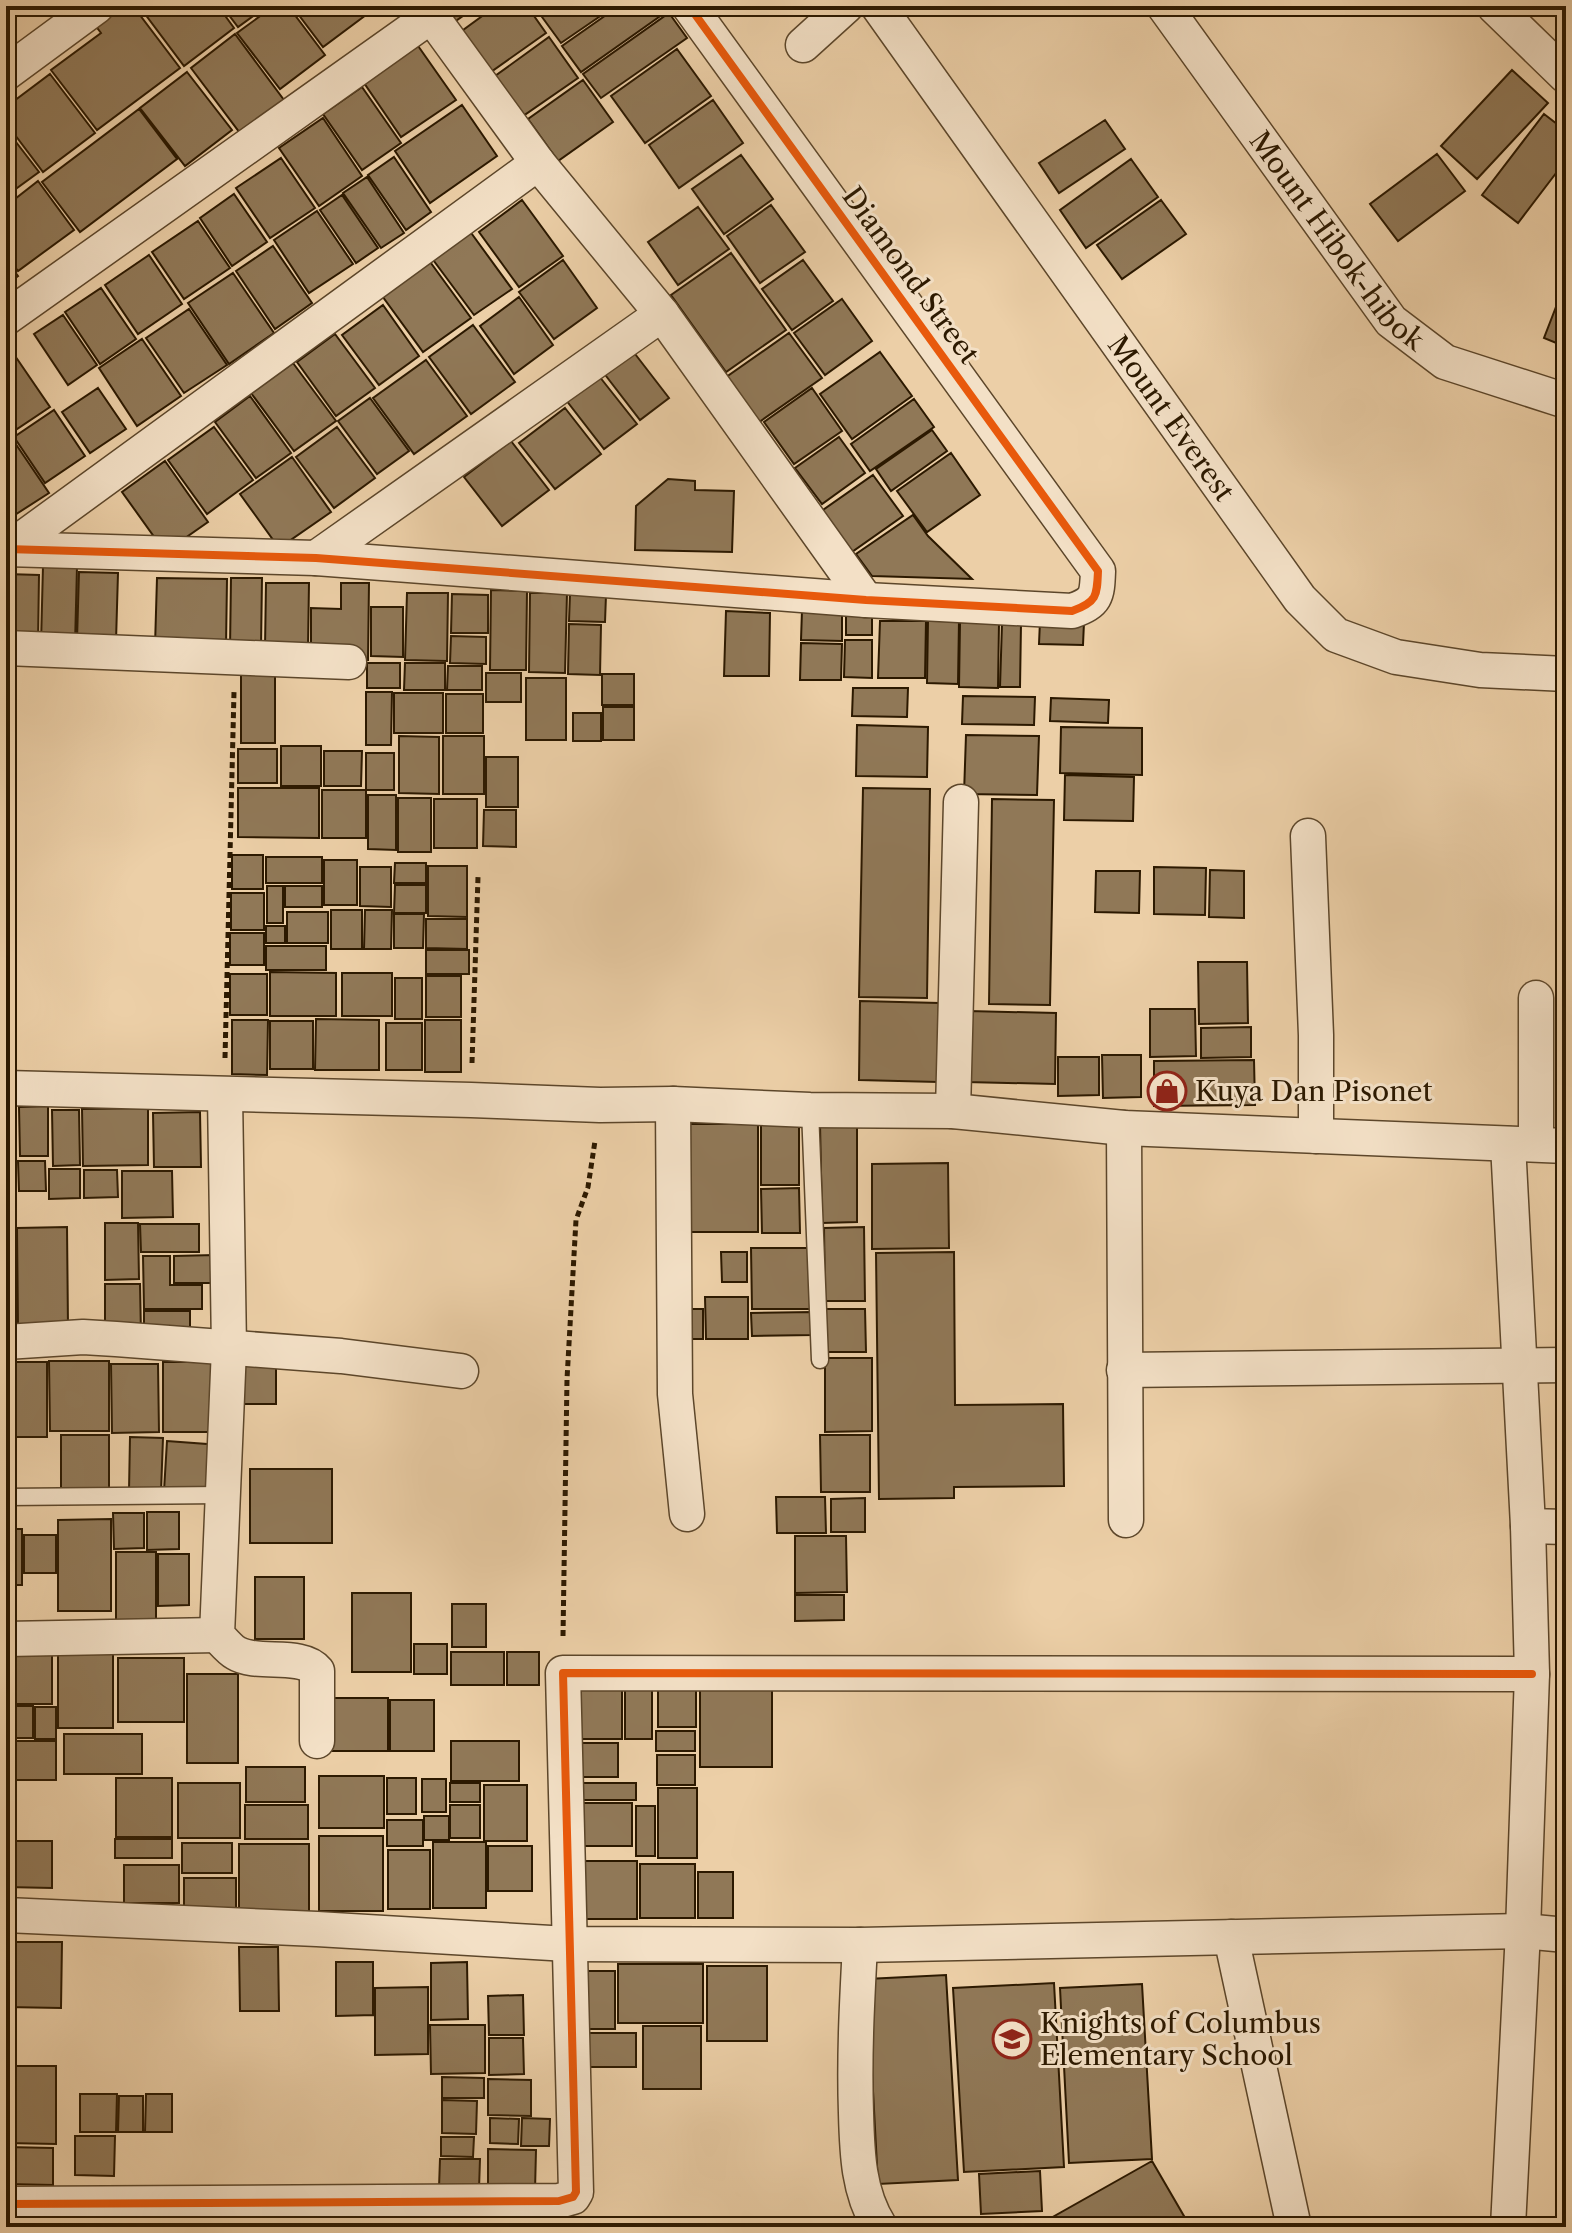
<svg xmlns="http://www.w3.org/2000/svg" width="1572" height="2233" viewBox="0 0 1572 2233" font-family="'Libre Caslon Text',serif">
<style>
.building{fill:#907857;stroke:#2c1900;stroke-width:2}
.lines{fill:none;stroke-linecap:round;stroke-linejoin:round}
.lane-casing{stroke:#5c462a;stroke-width:19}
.street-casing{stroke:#5c462a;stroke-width:37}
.path{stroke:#2c1900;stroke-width:5;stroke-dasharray:6 4;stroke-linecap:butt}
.lane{stroke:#f3e0c6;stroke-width:16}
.street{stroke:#f3e0c6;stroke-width:34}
.cycleway-casing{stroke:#f3e0c6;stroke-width:13}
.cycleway{stroke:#e8590c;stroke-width:8}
.labels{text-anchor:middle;stroke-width:6;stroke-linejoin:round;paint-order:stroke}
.street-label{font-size:28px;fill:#2c1900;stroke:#f3e0c6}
.poi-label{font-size:28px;fill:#2c1900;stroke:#f3e0c6;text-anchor:start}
</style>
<rect width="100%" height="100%" fill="#eccfa7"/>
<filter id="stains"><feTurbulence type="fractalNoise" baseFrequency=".0025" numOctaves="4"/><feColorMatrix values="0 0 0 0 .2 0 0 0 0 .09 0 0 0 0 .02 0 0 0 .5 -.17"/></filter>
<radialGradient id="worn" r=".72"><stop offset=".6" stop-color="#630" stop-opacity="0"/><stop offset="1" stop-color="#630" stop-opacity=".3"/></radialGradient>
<path class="building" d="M112,6h21l47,62 -83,62 -46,-60 50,-37 -9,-12z
M139,6h79l16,22 -50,38z
M222,6h45l-29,21z
M274,6h14l37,49 -45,34 -43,-56z
M292,6h86l-55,41z
M436,6h41l-27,19z
M496,6h31l19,27 -58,41 -29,-41z
M534,6h81l-54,37z
M619,6h43l4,6 -85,60 -19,-26z
M669,13l18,25 -86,60 -18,-24z
M235,34l49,66 -44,33 -49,-65z
M549,37l29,41 -55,38 -28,-40z
M416,43l40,57 -55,37 -39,-57z
M677,49l34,47 -66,47 -34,-47z
M1512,70l36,33 -71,76 -36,-33z
M187,72l45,58 -47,36 -45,-58z
M50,74l45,59 -52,39 -37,-49v-16z
M583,80l30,42 -55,39 -30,-42z
M362,87l39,56 -39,27 -39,-56z
M713,100l30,43 -64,45 -30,-43z
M462,105l35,51 -67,47 -35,-52z
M139,109l38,50 -97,73 -38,-50z
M1544,114l22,17v29l-48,63 -36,-28z
M323,118l39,58 -43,30 -40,-58z
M1105,120l20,29 -66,44 -20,-30z
M6,129l33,43 -33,24z
M1437,154l28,37 -67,50 -28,-37z
M741,155l32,44 -49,35 -32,-45z
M394,157l37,55 -25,18 -38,-55z
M281,158l34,50 -45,30 -34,-50z
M1131,159l27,38 -72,51 -26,-38z
M367,177l37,56 -23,15 -38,-55z
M38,181l36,49 -56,41 -12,-16v-49z
M234,194l33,48 -35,24 -32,-48z
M342,195l36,53 -22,15 -36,-53z
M522,200l41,56 -44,31 -40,-55z
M1161,200l25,34 -64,45 -25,-34z
M771,205l34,47 -45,31 -33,-47z
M698,207l31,42 -51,36 -30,-43z
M317,211l36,53 -44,29 -35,-53z
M198,221l32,47 -46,31 -32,-47z
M469,230l43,59 -38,26 -43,-58z
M273,246l39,57 -37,26 -39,-58z
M731,253l55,77 -60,42 -55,-77z
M149,255l33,49 -44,30 -33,-49z
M428,259l43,59 -48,34 -43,-59z
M6,260l12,16 -12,9z
M563,260l34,48 -43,31 -35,-47z
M803,260l30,41 -41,29 -30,-41z
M233,273l41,60 -45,31 -41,-61z
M1566,281v66l-22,-9z
M101,288l35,51 -36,25 -35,-52z
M519,297l34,48 -39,29 -34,-48z
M842,299l30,42 -47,34 -31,-42z
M383,305l36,51 -40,29 -37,-50z
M189,309l38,56 -43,28 -38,-55z
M63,315l34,50 -29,20 -34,-51z
M473,325l42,57 -44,32 -42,-57z
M789,333l33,45 -67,47 -33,-45z
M335,334l40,54 -39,28 -39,-54z
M142,339l39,57 -44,30 -38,-58z
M11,350l39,57 -33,22 -11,-16v-60z
M632,350l37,48 -29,22 -37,-48z
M880,352l32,44 -60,43 -32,-45z
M426,360l41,56 -53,38 -41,-56z
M293,363l43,58 -42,30 -43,-58z
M599,376l38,48 -33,25 -38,-49z
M98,388l28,41 -36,24 -28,-41z
M812,388l30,43 -48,33 -30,-42z
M250,396l41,57 -35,25 -41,-56z
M370,398l39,53 -32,23 -39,-53z
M914,399l20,28 -64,44 -19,-27z
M565,408l36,46 -46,35 -36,-46z
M54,410l31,46 -40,27 -31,-46z
M214,427l39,53 -46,34 -39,-54z
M337,427l38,51 -41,30 -38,-51z
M932,430l15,21 -56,40 -15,-22z
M11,437l38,56 -42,27 -1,-80z
M839,437l26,36 -43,31 -27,-36z
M511,441l38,49 -47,36 -38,-49z
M951,453l29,42 -53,37 -30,-41z
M292,457l39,55 -52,36 -39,-54z
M165,461l43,61 -43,30 -43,-60z
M873,475l30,41 -54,38 -29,-42z
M668,479l27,2v9l39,1 -2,61 -97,-2 1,-44z
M913,515l15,21 44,43 -100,-3 -16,-22z
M43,566l34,1 -2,77h-34z
M79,572l39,1 -2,68 -39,-1z
M6,574l33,1 -1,67h-32z
M157,578l70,1 -1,68 -71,-1z
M231,578h31l-1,70h-31z
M266,583h43l-1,65h-43z
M341,583h28l-1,77 -57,-1v-51l30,1z
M491,590l36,1 -1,79h-36z
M407,593h41l-1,68 -42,-1z
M530,593h37l-2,80 -36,-1z
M452,594l36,1v38h-37z
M570,594l36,1 -1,27 -36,-1z
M371,607h32v50l-32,-1z
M802,610l40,1v30l-41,-1z
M726,611l44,2 -1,63h-45z
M846,614l26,1v20h-26z
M928,620l31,1 -1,63 -31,-1z
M880,621h46l-1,57h-47z
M1040,621l44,1 -1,23 -44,-1z
M960,622l39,1 -1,65 -39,-1z
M1002,623h19l-1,64h-20z
M569,624l32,1 -1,50 -32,-1z
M451,636l35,1v27l-36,-1z
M845,640h27v38l-28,-1z
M801,643l41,1 -1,36h-41z
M367,663h33v25h-33z
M405,663h40v27h-41z
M448,666h34v24h-35z
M241,673l34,1v69h-34z
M486,673h35v29h-35z
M602,674h32v31h-32z
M526,678h40v62h-40z
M853,688h55l-1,29 -55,-1z
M366,692h26l-1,53h-25z
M394,693h49v40h-49z
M446,694h37v39h-37z
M963,696l72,1 -1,28 -72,-1z
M1051,698l58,2 -1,23 -58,-2z
M603,707h31v33h-31z
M573,713h28v28h-28z
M857,725l71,2 -1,50 -71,-1z
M1061,727l81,1v47l-82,-2z
M966,735l73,1 -2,59 -73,-1z
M399,736l40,1v57l-40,-1z
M443,736h41v58h-41z
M281,746h40v40h-40z
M238,749h39v34h-39z
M324,751h38l-1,35h-37z
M366,753h28v37h-28z
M486,757h32v50h-32z
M1065,775l69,2 -1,44 -69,-1z
M238,788h81v50l-81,-1z
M863,788l67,1 -3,209 -68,-1z
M322,790h44v48h-44z
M368,795h28v55l-28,-1z
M398,798h33v54h-33z
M434,799h43v49h-43z
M992,799l62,1 -4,205 -61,-1z
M484,810h32v37l-33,-1z
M232,855h31v34h-31z
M266,857h56v26h-56z
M324,860h33v45h-33z
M395,863h31v20h-32z
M428,866h39v51l-39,-1z
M360,867h31v40l-31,-1z
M1154,867l52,1 -1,47 -51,-1z
M1210,870l34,1v47l-35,-1z
M1096,871h44l-1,42 -44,-1z
M395,885h31v28h-32z
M267,886h16v37h-16z
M285,886h37v21h-37z
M231,893h33v37h-33z
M331,910h31v39h-31z
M365,910h27l-1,39h-27z
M287,912h41v31h-41z
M394,914h30l-1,34h-29z
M426,919h41v30l-41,-1z
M266,926h19v17h-19z
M230,933h34v32h-34z
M266,946h60v24h-60z
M426,950h43v24h-43z
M1198,962h49l1,61 -49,1z
M270,972l66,1v43h-66z
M342,973h50v43h-50z
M230,974h37v41h-37z
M426,976h35v41h-35z
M395,978h27v41h-27z
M860,1001l79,2 -1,79 -79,-2z
M1150,1009h45l1,47 -46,1z
M968,1011l88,2 -1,71 -89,-2z
M316,1019l63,1v50h-64z
M232,1020h36l-1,55 -35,-1z
M425,1020h36v52h-36z
M270,1021h43v48h-43z
M386,1023h36v47h-36z
M1251,1027v30l-50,1v-30z
M1102,1055h39v42l-38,1z
M1058,1057h41v38l-41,1z
M1254,1060l1,45 -101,1v-45z
M6,1106h9v39h-9z
M48,1106v50h-28l-1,-49z
M148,1108v57l-65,1 -1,-57z
M52,1110h27l1,55 -27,1z
M200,1112l1,55h-47l-1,-54z
M761,1123h38v62h-38z
M688,1124h70v108h-69z
M820,1124h37v98l-35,1z
M18,1161h27l1,30h-27z
M948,1163l1,85 -77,1v-85z
M49,1169h31v29l-31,1z
M84,1170h33l1,27 -34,1z
M122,1171h50l1,46 -51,1z
M799,1188l1,45h-38l-1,-44z
M105,1223h33l1,56 -34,1z
M140,1224h59v28h-58z
M67,1227l1,100h-50l-1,-99z
M864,1227l1,74h-40l-1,-73z
M6,1230h7l1,52h-8z
M751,1248h61l1,61h-61z
M721,1252h26v30h-25z
M954,1252l1,153 108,-1 1,82 -110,1v11l-75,1 -3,-246z
M215,1255l1,28h-42v-27z
M143,1256h27v29h32v24h-58z
M105,1284h35l1,51h-36z
M6,1286h10l1,51h-11z
M705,1297h43v42h-42z
M684,1309h19v30h-19z
M825,1309h40l1,43h-41z
M144,1311h46v25h-46z
M813,1312v23l-61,1 -1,-23z
M825,1358h47v73l-47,1z
M49,1361h60v70h-59z
M6,1362h41v75h-41z
M163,1362h51v70h-51z
M111,1364h47l1,68 -47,1z
M233,1364h43v40h-43z
M61,1435h48v56l-48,1z
M820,1435h50v57h-49z
M130,1437l33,1 -2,54 -32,-1z
M167,1441l53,4 -3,49 -53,-3z
M250,1469h82v74h-82z
M776,1497h49l1,36h-49z
M865,1498v34h-34v-33z
M147,1512h32v37l-32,1z
M113,1513h31v35l-30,1z
M111,1519v92h-53v-91z
M6,1529h16v56h-16z
M24,1535h32v38h-32z
M795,1536h51l1,56 -52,1z
M116,1552h40v81l-40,-12z
M158,1554h31v51l-31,1z
M255,1577h49v62h-49z
M352,1593h59v79h-59z
M795,1595h49v25l-49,1z
M452,1604h34v43h-34z
M414,1644h33v30h-33z
M6,1649h46v55h-46z
M451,1652h53v33h-53z
M507,1652h32v33h-32z
M58,1653h55v75h-55z
M118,1658h66v64h-66z
M187,1674h51v89h-51z
M576,1684h46v55h-46z
M625,1684h27v55h-27z
M658,1684h38v43h-38z
M700,1684h72v83h-72z
M322,1698h66v53h-66z
M390,1700h44v51h-44z
M15,1706h18v32h-18z
M35,1707h21v32h-21z
M656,1731h39v20h-39z
M64,1734h78v40h-78z
M6,1741h50v39h-50z
M451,1741h68v40h-68z
M575,1743h43v34h-43z
M657,1755h38v30h-38z
M246,1767h59v35h-59z
M319,1776h65v52h-65z
M116,1778h56v59h-56z
M387,1778h29v36h-29z
M422,1779h24v33h-24z
M178,1783h62v55h-62z
M450,1783h30v19h-30z
M579,1783h57v17h-57z
M484,1785h43v56h-43z
M658,1788h39v70h-39z
M580,1803h52v43h-52z
M245,1805h63v34h-63z
M450,1805h30v33h-30z
M636,1806h19v50h-19z
M424,1816h25v24h-25z
M387,1820h36v26h-36z
M319,1836h64v75h-64z
M115,1839h57v19h-57z
M6,1841h46v47l-46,-1z
M433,1842h53v66h-53z
M182,1843h50v30h-50z
M239,1844h70v70h-70z
M488,1846h44v45h-44z
M388,1850h42v59h-42z
M581,1861h56v58h-56z
M640,1864h55v54h-55z
M124,1865h55v38h-55z
M698,1872h35v46h-35z
M184,1878h52v31h-52z
M6,1942h56l-1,66 -55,-1z
M239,1947h39l1,64h-39z
M336,1962h37v53l-37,1z
M467,1962l1,57 -37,1v-57z
M618,1964h85v59h-85z
M707,1966h60v75h-60z
M577,1971h38v58h-38z
M946,1975l12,205 -80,4 -11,-205z
M1054,1983l10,184 -100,5 -11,-184z
M1142,1984l10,175 -83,4 -9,-175z
M428,1987v67l-53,1v-67z
M523,1995l1,40h-35l-1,-39z
M430,2025h55v48l-54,1z
M643,2026h58v63h-58z
M583,2033h53v34h-53z
M489,2038h34l1,36 -35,1z
M6,2066h50v78l-50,-1z
M442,2077l42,1v20h-42z
M488,2079l43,1v36l-43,-1z
M80,2094h37l-1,38h-36z
M146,2094h26v38h-27z
M119,2096h24v36h-25z
M442,2100l35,1 -1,33 -34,-1z
M490,2118l29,1 -1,25 -28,-1z
M522,2118l28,1 -1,27h-28z
M75,2136h40l-1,40 -39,-1z
M441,2137h33l-1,20 -32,-1z
M6,2147l47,1v37l-47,-1z
M488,2149l48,1 -1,41 -47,-2z
M440,2159h40l-1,30 -40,-1z
M1152,2161l36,62 -7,4h-146z
M1040,2171l2,40 -61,3 -2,-40z"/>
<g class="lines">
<g class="lane-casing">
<path id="lane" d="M810,1110l10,250
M6,1497l217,-2"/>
</g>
<g class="street-casing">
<g id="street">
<path d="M424,6l114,157 124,151 204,286"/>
<path id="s1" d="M878,6l422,593 36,36 60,22 84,13 86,4"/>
<path id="s2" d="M1164,6l227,315 54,41 121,39"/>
<path d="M1494,6l72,70"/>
<path d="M803,45l43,-39"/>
<path d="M6,73l91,-67"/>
<path d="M6,318l425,-302"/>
<path d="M6,549l310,9 550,42 206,11c25,-9 25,-15 26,-40l-409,-565"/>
<path d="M7,550l531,-387"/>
<path d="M316,558l346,-244"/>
<path d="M6,648l343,14"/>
<path d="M1308,836l8,199v101"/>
<path d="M1536,998v146"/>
<path d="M6,1088l465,12 129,5 73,-1 137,6 143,1 171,17 442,18"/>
<path d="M225,1095l4,253 -12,287c6,6 12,14 19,18 21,13 66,-1 81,18v70"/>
<path d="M673,1104l2,290 12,120"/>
<path d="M953,1111l8,-309"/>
<path d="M1124,1128l2,392"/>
<path d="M6,1342l77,-5 33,2 225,17 120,15"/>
<path d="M1124,1370l442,-5"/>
<path d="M1528,1526l38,1"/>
<path d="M6,1639l211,-4"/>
<path d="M6,1915l311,14 251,15 292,1 663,-14 43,4"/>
<path d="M1231,1937l63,290"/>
<path d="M860,1945c-3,56 -6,112 -4,168 1,39 2,80 24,114"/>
<path d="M6,2204l553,-3 14,-4 3,-5 -13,-519 969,1"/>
<path d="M1508,2227l15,-296 9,-257 -4,-148 -20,-382"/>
</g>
</g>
<path class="path" d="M225,1058l9,-366
M472,1063l6,-186
M563,1636l4,-257 9,-159 12,-33 7,-46"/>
<use href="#lane" class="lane"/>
<use href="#street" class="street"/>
<g class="cycleway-casing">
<path id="cycleway" d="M6,549l310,9 550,42 206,11c25,-9 25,-15 26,-40l-409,-565
M6,2204l553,-3 14,-4 3,-5 -13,-519 969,1"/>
</g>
<use href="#cycleway" class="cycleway"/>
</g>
<defs>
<g id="shop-ring" transform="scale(2)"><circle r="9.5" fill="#f3e0c6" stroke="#8f2418" stroke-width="1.5"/><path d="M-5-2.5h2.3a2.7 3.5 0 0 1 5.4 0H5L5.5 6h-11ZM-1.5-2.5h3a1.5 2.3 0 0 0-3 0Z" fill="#8f2418"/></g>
<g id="school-ring" transform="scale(2)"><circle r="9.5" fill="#f3e0c6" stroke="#8f2418" stroke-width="1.5"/><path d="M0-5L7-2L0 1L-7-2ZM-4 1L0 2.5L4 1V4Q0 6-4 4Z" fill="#8f2418"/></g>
</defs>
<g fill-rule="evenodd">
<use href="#shop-ring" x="1167" y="1091"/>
<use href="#school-ring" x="1012" y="2039"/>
</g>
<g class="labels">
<g class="street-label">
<text dy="10" stroke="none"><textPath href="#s2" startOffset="292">Mount Hibok-hibok</textPath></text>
<text transform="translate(911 275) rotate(54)" y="10">Diamond Street</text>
<text dy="10" stroke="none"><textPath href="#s1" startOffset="506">Mount Everest</textPath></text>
</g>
<g class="poi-label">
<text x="1195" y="1101">Kuya Dan Pisonet</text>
<text x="1040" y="2033">Knights of Columbus<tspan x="1040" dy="32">Elementary School</tspan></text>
</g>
</g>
<rect width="1572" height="2233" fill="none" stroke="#eccfa7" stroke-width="32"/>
<rect x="8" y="8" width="1556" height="2217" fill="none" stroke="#2c1900" stroke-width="4"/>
<rect x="16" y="16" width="1540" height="2201" fill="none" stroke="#2c1900" stroke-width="2"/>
<rect width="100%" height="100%" filter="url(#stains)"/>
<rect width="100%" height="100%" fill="url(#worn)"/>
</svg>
